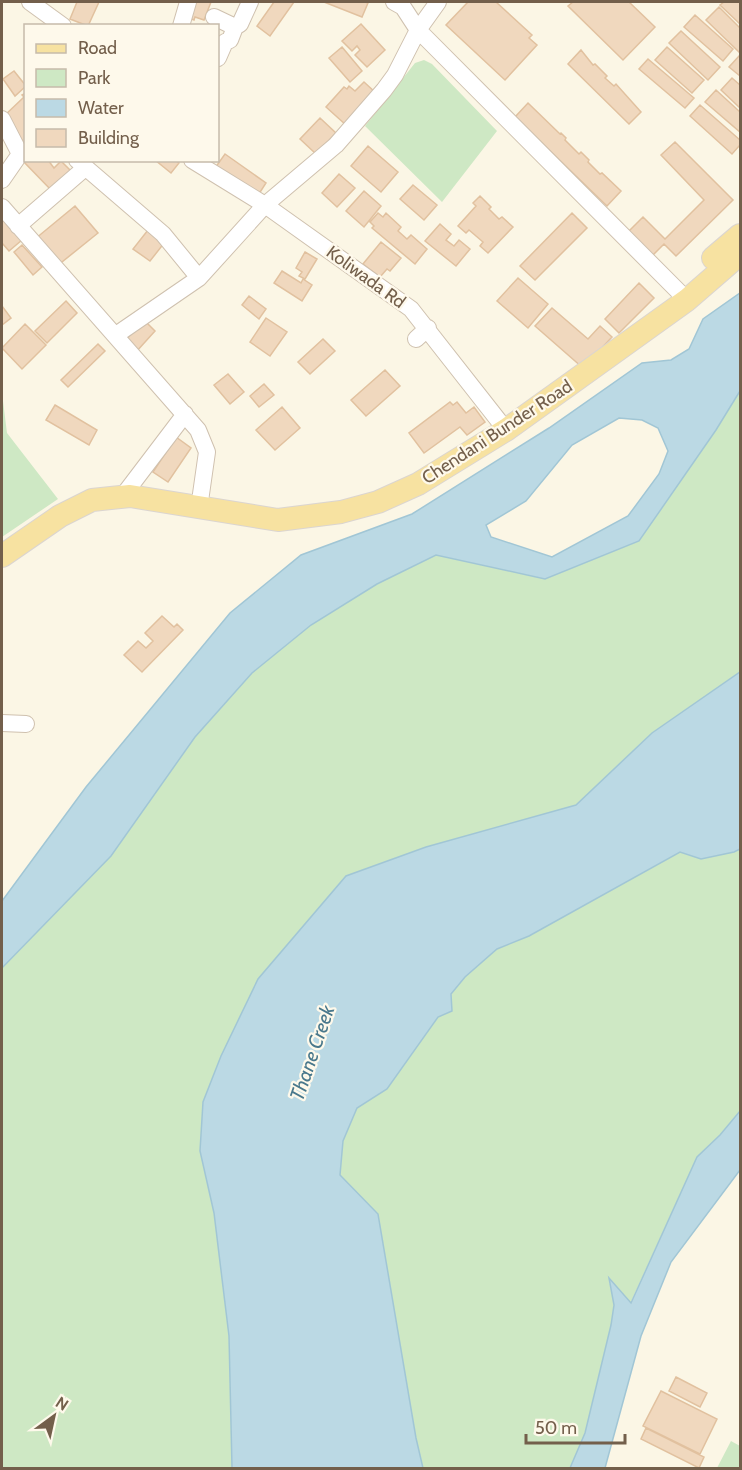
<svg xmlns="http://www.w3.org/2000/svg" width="742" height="1470" viewBox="0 0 742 1470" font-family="Cabin,sans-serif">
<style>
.green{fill:#cee8c4}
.water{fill:#bbd9e4;stroke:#a1c6d5;stroke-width:1.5;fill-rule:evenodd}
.building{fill:#f0d8be;stroke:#e1c19f;stroke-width:1.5}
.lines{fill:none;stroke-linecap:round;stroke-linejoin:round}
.minor-casing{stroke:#cfc1af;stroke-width:18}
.major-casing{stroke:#dbd5d0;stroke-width:24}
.minor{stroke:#fff;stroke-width:16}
.major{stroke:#f7e2a1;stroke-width:22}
.labels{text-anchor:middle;stroke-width:4.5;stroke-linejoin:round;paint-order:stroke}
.street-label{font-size:18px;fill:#735f4b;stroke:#fef9eb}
.water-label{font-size:20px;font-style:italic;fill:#49788c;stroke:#fef9eb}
</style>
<rect width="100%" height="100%" fill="#fbf6e5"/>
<path class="green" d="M424,60l8,4 65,67 -55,71 -77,-76 50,-63z
M740,391v281l-88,61 -75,72 -151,42 -80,29 -146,275 14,62 15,123 3,132h-230v-500l109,-112 84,-119 57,-64 59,-48 66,-41 59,-29 109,24 94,-38 77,-111z
M2,393l5,40 51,66 -56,38z
M740,849v262l-20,24 -23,22 -67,147 -21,-25 5,26 -3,20 -26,108 -14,34 -148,1 -7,-30 -38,-224 -38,-39 3,-34 14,-33 30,-19 51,-72 14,-6 -1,-17 14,-17 32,-28 32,-13 151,-84 21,7 33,-7z
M731,1441l9,5v22h-23z"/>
<path class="water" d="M740,293v98l-24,39 -77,111 -94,38 -109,-24 -59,29 -66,41 -59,48 -57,64 -84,119 -109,112v-67l84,-114 144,-174 71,-58 111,-41 137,-86 93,-65 29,-3 18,-11 14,-30zM619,418l23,2 16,8 10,23 -9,23 -31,42 -76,41 -61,-20 -5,-12 40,-24 46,-56z
M740,672v177l-6,3 -33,7 -21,-7 -151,84 -32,13 -32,28 -14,17 1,17 -14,6 -51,72 -30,19 -14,33 -3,34 38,39 38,224 7,30h-191l-3,-132 -15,-123 -14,-62 3,-49 18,-46 37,-77 88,-103 80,-29 150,-42 76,-72z
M740,1111v59l-69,92 -30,74 -36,132h-35l15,-35 26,-108 3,-20 -5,-27 22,25 66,-146 23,-22z"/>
<path class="building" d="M77,2h22l-11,24 -18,-7z
M191,2h20l-7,18 -9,-3 -1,3 -8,-3z
M274,2h20l-24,34 -13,-10z
M324,2h41l3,1 -6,14z
M468,2h28l36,33 -3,3 8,7 -32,35 -59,-55z
M573,2h56l26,25 -32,33 -55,-54z
M724,2h16v22l-20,-19z
M719,7l21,21v25l-34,-33z
M695,15l38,34 -10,12 -39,-34z
M361,24l24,26 -18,17 -12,-12 5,-5 -3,-4 -5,5 -10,-10z
M681,31l39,36 -12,13 -39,-37z
M342,47l20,24 -12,11 -21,-24z
M667,47l37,33 -12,13 -37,-33z
M581,50l12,15 2,-1 12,12 -2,2 9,8 2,-2 25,28 -12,12 -61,-60z
M739,56l1,1v19l-11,-9z
M648,59l46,39 -9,10 -46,-39z
M14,71l12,15 -11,10 -12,-17z
M732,78l8,7v23l-19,-18z
M364,82l12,11 -30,32 -20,-18 18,-20 3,2 2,-3 6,5z
M716,90l24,22v20l-35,-30z
M26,93v51h-1l-21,-28 20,-19 -2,-2z
M528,103l32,31 1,-1 5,5 -1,2 14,14 2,-2 8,8 -1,2 12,12 2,-1 19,18 -14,15 -92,-89z
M700,105l40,35v5l-8,9 -42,-38z
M320,118l16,15 -20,21 -16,-15z
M675,142l58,58 -57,56 -12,-12 -12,12 -24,-24 15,-15 22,22 39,-39 -43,-45z
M368,146l30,26 -17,20 -30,-26z
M225,154l41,29 -9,14 -42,-29z
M26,160h22l6,8 7,-7 10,10 -20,19 -28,-29z
M155,160h20l4,3 -8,10z
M339,174l16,14 -18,19 -15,-14z
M413,185l24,20 -13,15 -24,-21z
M364,191l17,15 -17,21 -18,-16z
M480,196l11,11 -2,2 10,10 3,-2 11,10 -25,26 -8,-7 3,-4 -14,-12 -3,3 -8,-7 18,-20 -3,-3z
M75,206l23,27 -41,33 -22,-27z
M378,213l5,4 3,-4 15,14 -3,4 9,8 4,-4 16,14 -12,15 -43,-36 2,-2 -4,-4z
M572,213l15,15 -52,52 -15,-14z
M2,215l20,25 -13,11 -7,-8z
M440,224l11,10 -5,6 8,6 5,-6 11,9 -14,17 -31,-25z
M148,230l17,12 -15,19 -17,-12z
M381,242l20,16 -11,13 -3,-2 -7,8 -17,-13z
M22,245l20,22 -9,8 -19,-23z
M305,252l12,7 -12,20 -6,-3 3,-4 -6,-4z
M282,271l19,12 2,-4 9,6 -10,16 -28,-18z
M518,278l30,26 -20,24 -31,-27z
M639,283l15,15 -35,35 -14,-14z
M249,296l17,13 -7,10 -17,-14z
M66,301l11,12 -30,30 -12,-12z
M2,306l9,12 -9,7z
M552,308l36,31 12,-13 12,11 -29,31 -48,-42z
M266,318l21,14 -17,24 -20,-14z
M144,320l11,11 -19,21 -12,-10z
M25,324l21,21 -24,24 -20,-21z
M323,339l12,12 -25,23 -12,-12z
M98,344l7,7 -37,36 -7,-7z
M385,370l15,16 -34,30 -15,-16z
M228,374l16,18 -14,12 -16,-19z
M264,384l10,11 -15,12 -9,-11z
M450,402l3,3 4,-3 9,11 8,-6 11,15 -18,13 -7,-8 -36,26 -15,-20z
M55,405l42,25 -8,15 -43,-25z
M282,407l18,21 -25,22 -19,-20z
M176,437l15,11 -23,34 -15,-10z
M162,616l12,11 3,-3 6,6 -41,42 -18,-17 14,-14 8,7 7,-7 -8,-8z
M676,1377l31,16 -7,14 -31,-16z
M661,1391l56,28 -17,35 -57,-28z
M646,1428l58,29 -5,11 -58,-29z"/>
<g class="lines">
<g class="minor-casing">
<path id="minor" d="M30,2l33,24
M438,2l-20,28 269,270
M214,17l21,10
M181,26l7,-24
M218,58l7,-16 5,-2 5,-13 5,-3 10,-22
M2,119l18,35 -18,26
M77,160l86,74 36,44
M192,160l73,45 146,104 95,121
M2,207l196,223 9,22 -8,56
M18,226l67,-58
M116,335l83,-57 66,-73 71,-60 48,-55 11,-15 23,-45 -15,-23 -9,-5
M416,339l12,-11
M122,497l63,-83
M2,723l24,1"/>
</g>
<g class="major-casing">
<path id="major" d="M713,258l27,-23
M2,556l58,-40 32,-16 38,-4 148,24 63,-8 37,-10 40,-18 88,-54 181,-130 53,-46"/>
</g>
<use href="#minor" class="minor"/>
<use href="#major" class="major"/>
</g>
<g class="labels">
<g class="street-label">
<text transform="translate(366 277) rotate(36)" y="6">Koliwada Rd</text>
<text transform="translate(497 432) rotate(-33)" y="6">Chendani Bunder Road</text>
</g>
<g class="water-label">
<text transform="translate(312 1053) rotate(-71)" y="7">Thane Creek</text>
</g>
</g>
<rect width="742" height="1470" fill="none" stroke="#735f4b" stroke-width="6"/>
<rect x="24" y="24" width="195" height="138" fill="#fef9eb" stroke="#c6bbab" stroke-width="1.5"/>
<rect x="36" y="44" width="30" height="9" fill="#f7e2a1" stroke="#c6bbab" stroke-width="1.5"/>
<text x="78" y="54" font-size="18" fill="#735f4b">Road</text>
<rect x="36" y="69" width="30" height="18" fill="#cee8c4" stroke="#c6bbab" stroke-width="1.5"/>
<text x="78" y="84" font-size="18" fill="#735f4b">Park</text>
<rect x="36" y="99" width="30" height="18" fill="#bbd9e4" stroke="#c6bbab" stroke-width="1.5"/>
<text x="78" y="114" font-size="18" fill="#735f4b">Water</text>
<rect x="36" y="129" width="30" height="18" fill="#f0d8be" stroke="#c6bbab" stroke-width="1.5"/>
<text x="78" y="144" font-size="18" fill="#735f4b">Building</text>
<g transform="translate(54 1416) rotate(33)" stroke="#fef9eb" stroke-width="4.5" paint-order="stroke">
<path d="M0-4.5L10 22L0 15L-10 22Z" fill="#735f4b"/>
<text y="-9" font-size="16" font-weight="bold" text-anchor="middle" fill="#735f4b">N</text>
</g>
<path d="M526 1434v9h99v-9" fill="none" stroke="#735f4b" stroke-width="3"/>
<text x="535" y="1434" font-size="18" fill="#735f4b" stroke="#fef9eb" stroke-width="4.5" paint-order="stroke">50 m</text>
</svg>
